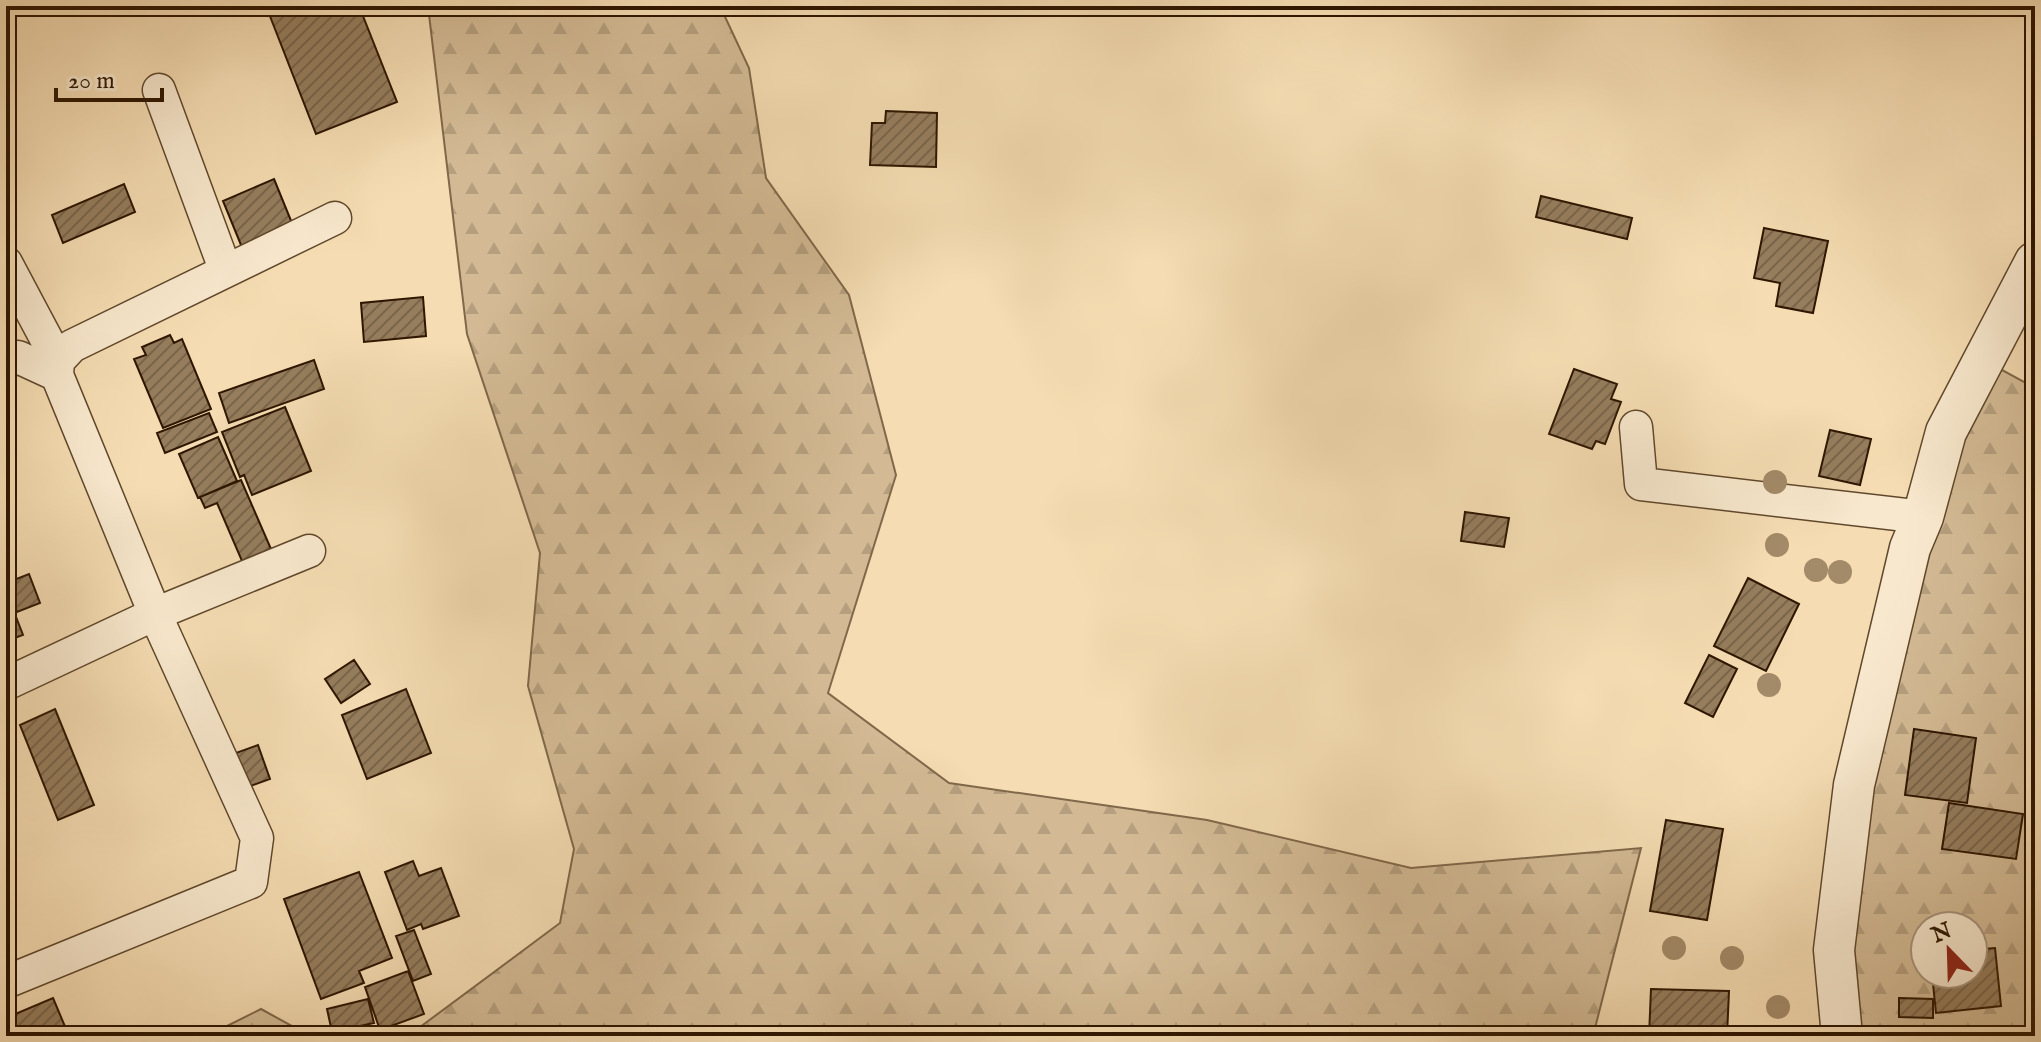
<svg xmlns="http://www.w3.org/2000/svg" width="2041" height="1042" viewBox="0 0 2041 1042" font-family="'IM FELL English',serif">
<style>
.forest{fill:url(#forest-firs);stroke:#80684a;stroke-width:2;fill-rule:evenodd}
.building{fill:url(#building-hatch);stroke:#2e1600;stroke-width:2}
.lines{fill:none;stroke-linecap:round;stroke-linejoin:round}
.minor-casing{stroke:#60482c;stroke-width:35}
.tertiary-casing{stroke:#60482c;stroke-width:43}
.minor{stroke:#f8e8cd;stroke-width:32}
.tertiary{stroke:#f8e8cd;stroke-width:40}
.tree{fill:#a38a68}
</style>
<defs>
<pattern id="forest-firs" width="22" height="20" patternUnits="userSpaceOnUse" patternTransform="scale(2)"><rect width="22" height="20" fill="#d3ba94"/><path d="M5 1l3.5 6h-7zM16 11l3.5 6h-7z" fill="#b59f7e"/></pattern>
<pattern id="building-hatch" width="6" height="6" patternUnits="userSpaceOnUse" patternTransform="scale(2)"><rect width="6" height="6" fill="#957d5d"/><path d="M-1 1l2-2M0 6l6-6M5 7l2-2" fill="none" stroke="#7a654a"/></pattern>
</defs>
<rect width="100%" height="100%" fill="#f5dcb2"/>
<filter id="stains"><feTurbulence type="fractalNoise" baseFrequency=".0025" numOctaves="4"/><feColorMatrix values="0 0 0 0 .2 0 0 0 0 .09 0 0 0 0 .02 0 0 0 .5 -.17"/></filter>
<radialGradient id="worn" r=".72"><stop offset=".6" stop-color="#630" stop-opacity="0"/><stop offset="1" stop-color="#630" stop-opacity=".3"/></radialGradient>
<path class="forest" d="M428,6h292l29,62 17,110 83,117 47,180 -68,218 121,90 258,37 204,48 230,-20 -46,180 3,8h-1190l152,-113 14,-74 -46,-163 12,-133 -73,-219z
M1991,364l44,24v648h-181l-5,-254 69,-274zM1925,926h48v48h-48z
M261,1009l49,27h-103z"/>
<path class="building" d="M266,6h93l38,96 -81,32z
M886,111l51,2 -1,54 -66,-2 2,-42h13z
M274,179l20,49 -51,22 -20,-49z
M124,184l11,28 -72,31 -11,-28z
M1541,196l91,22 -5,21 -91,-22z
M1764,228l64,13 -15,72 -37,-7 4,-23 -26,-5z
M423,297l3,39 -62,6 -3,-39z
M170,335l4,8 8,-4 29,70 -48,19 -29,-69 12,-4 -4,-8z
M314,360l10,29 -95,34 -10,-30z
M1574,369l43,15 -6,15 10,3 -16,42 -9,-3 -4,8 -43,-15z
M285,407l26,64 -59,24 -8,-20 -4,2 -18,-45z
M209,413l8,19 -52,21 -8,-20z
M1830,430l41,9 -11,46 -41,-9z
M218,437l19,44 -39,17 -19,-44z
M241,480l30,69 -29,12 -25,-58 -12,5 -5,-11z
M1465,512l44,6 -5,29 -43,-6z
M29,574l11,29 -23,9 -11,-29z
M1748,578l51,26 -33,67 -52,-25z
M6,591l17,44 -17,6z
M1709,655l28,14 -24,48 -28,-14z
M354,660l16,24 -29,19 -16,-24z
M406,689l25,64 -64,26 -25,-64z
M55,709l39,96 -36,15 -38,-95z
M1914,729l62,9 -9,65 -62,-8z
M258,745l12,34 -25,9 -12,-34z
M1949,803l74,11 -7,45 -74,-10z
M1666,820l57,9 -16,91 -57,-9z
M413,861l6,15 22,-8 18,48 -36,13 -2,-5 -14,6 -22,-58z
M359,872l33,86 -33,13 5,12 -43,16 -37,-100z
M414,930l17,44 -18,7 -17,-45z
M1995,948l6,58 -65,7 -4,-39h41v-24z
M408,971l16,43 -44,16 -15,-43z
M1651,989l78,2 -2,45h-78z
M53,998l16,38h-63v-18z
M1899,998l34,1v19l-34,-1z
M368,999l6,24 -42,9 -5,-23z
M451,1026l42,10h-45z"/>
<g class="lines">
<g class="minor-casing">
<path id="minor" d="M159,90l66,179
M6,263l52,98
M6,362l12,-5 39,18
M1636,427l5,57 282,33
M6,684l149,-70 154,-63
M6,982l245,-100 6,-44 -102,-224 -98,-239 1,-14 14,-15 263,-128"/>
</g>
<g class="tertiary-casing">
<path id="tertiary" d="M1842,1036l-8,-86 20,-165 56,-237 13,-31 23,-85 89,-170"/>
</g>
<use href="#minor" class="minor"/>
<use href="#tertiary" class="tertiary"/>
</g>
<g class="tree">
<circle cx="1775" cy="482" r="12"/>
<circle cx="1777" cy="545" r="12"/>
<circle cx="1816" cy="570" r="12"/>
<circle cx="1840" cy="572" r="12"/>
<circle cx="1769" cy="685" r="12"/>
<circle cx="1674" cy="948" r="12"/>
<circle cx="1732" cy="958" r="12"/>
<circle cx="1778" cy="1007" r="12"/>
</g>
<rect width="2041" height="1042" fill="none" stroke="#f5dcb2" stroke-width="32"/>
<rect x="8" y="8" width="2025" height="1026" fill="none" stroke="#2e1600" stroke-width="4"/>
<rect x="16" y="16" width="2009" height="1010" fill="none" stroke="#2e1600" stroke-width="2"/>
<g transform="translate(1949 950) rotate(337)"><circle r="38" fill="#f8e8cd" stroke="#a7947b" stroke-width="2"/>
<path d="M0-6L14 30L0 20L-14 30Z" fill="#8f2418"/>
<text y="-12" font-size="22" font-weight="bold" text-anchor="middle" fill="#2e1600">N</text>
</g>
<path d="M56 88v12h106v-12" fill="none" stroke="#2e1600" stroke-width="4"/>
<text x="68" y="88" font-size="24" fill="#2e1600" stroke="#f8e8cd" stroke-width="6" paint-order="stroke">20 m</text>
<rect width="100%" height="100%" filter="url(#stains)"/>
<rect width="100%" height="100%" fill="url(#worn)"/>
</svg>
